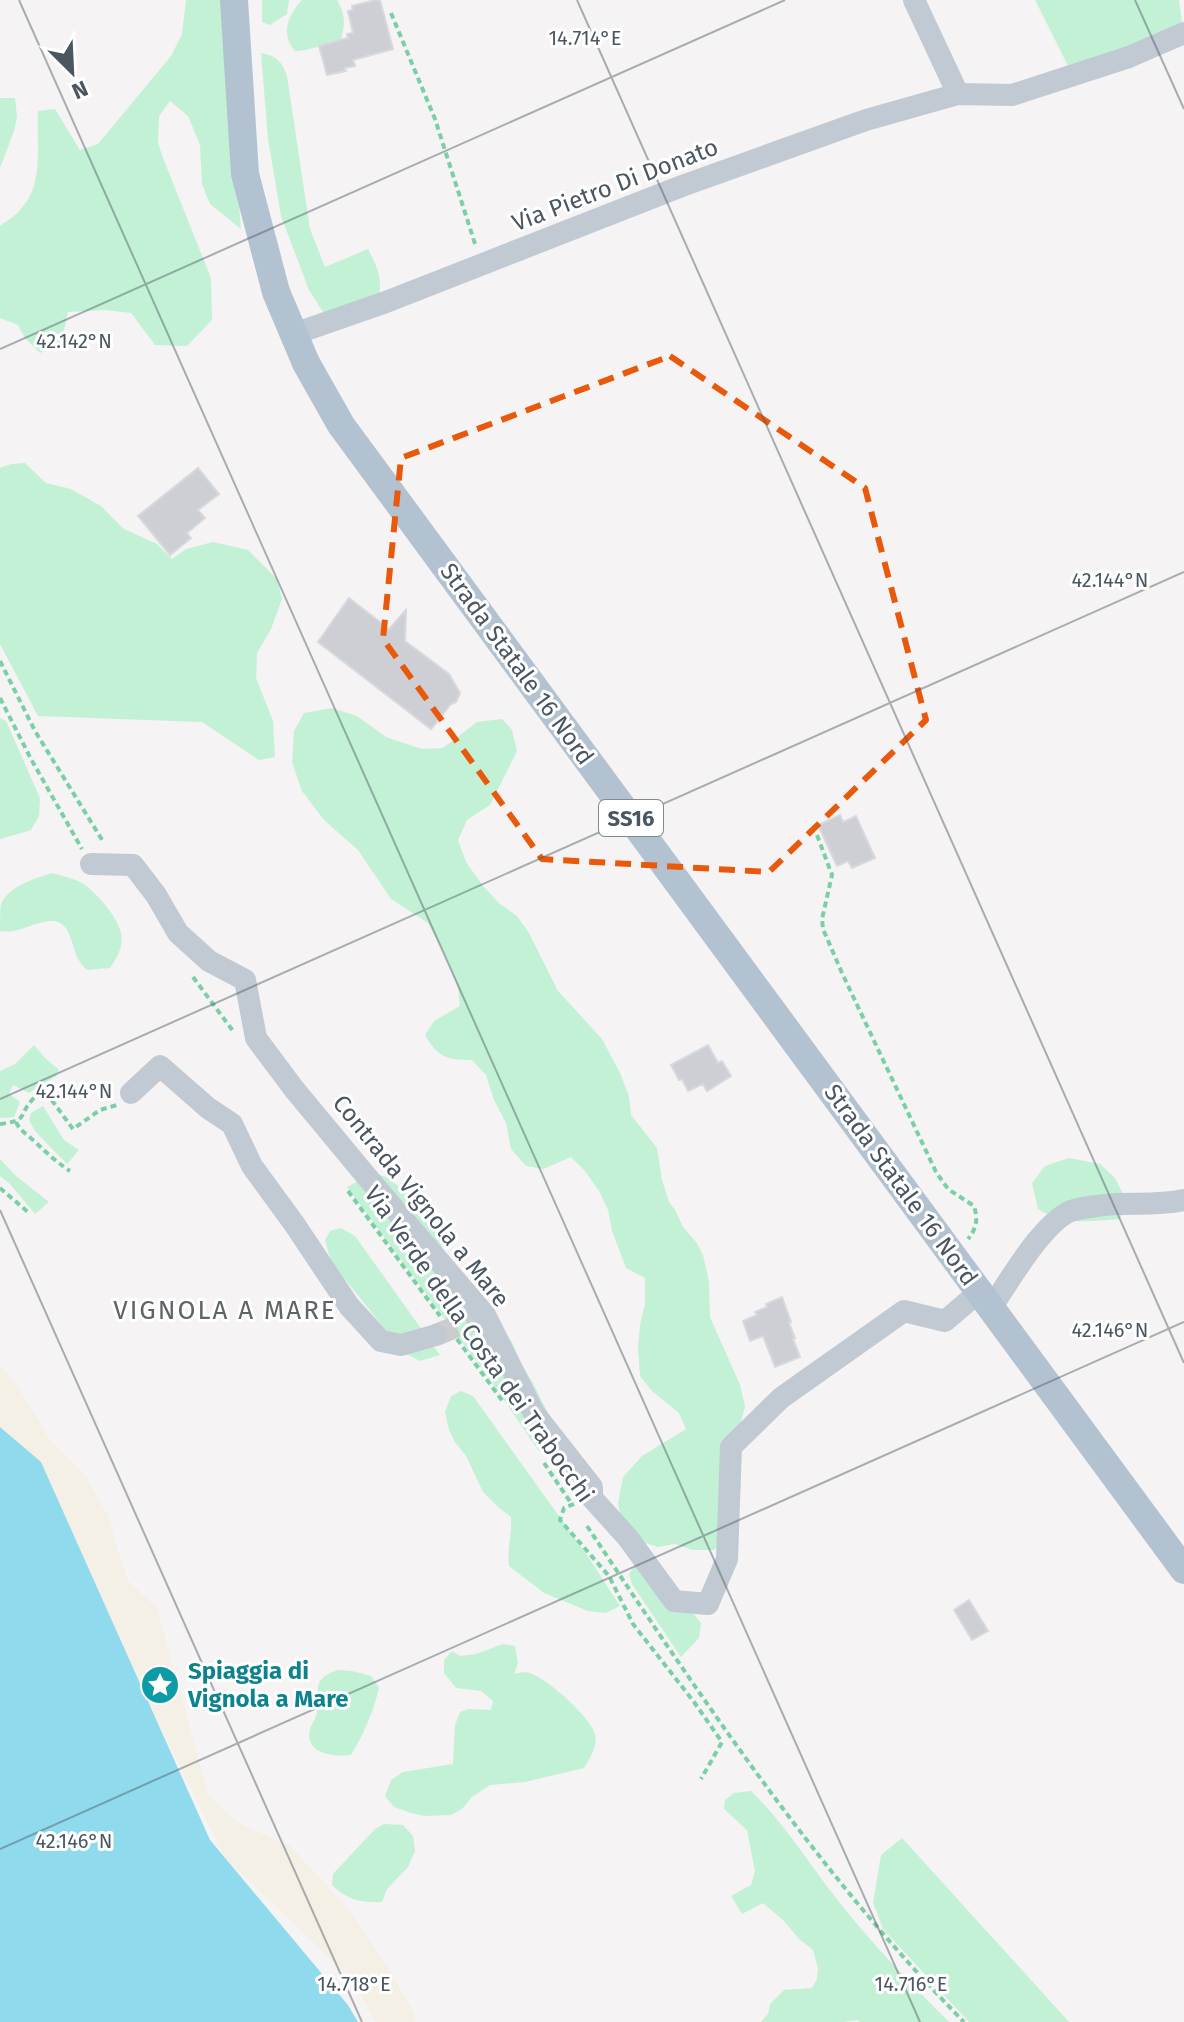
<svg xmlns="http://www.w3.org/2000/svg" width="1184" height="2022" viewBox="0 0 1184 2022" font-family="'Fira Sans',sans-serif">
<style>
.green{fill:#c3f1d5}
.sand{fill:#f5f0e5}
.water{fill:#90daee}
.building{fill:#cdcfd5;stroke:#d7d9de;stroke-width:2}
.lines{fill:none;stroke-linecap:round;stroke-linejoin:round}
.minor-tunnel{stroke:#caccce;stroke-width:22;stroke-dasharray:22 11;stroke-linecap:butt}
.path{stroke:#7ad0a6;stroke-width:4;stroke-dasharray:6 4;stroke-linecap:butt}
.minor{stroke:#c1cad2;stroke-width:22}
.major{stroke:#b3c2d1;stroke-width:28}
.marked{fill:none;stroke:#e8590c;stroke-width:6;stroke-dasharray:16 10;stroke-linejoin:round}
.ticks{fill:none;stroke:#4a5661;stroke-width:2;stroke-opacity:0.45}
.labels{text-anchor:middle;stroke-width:6;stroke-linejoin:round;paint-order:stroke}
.shield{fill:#fff;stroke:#808990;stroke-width:2}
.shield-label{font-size:22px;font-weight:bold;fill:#4a5661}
.street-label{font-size:24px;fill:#4a5661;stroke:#fff}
.culture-label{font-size:24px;font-weight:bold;fill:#0d838f;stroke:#fff;text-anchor:start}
.neighbourhood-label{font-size:26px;letter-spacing:2px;fill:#5f6368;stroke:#fff}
.ticks-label{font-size:20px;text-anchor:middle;fill:#4a5661;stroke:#fff;stroke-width:6;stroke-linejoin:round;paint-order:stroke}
</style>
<rect width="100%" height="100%" fill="#f5f3f3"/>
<path class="green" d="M186,0h36l19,229 -31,-25 -8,-20 -2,-39 -12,-29 -18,-15 -11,15 -1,27 5,15 48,120 1,42 -25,26 -32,-1 -24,-32 -26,-3 -37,2 -7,32 -21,9 -15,-15 -7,-13 -18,-7v-92c7,-5 15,-10 20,-16 25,-26 16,-66 18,-99l17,-2 25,41 18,-6 73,-88 11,-22z
M262,0h27l-2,14 -17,11 -8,-3z
M302,0h35c9,15 8,24 4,40 -16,3 -30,11 -46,11 -15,-17 -7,-36 7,-51z
M1035,0h144l4,30 -115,36z
M261,53c16,3 21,9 26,23l23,153 15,38 43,-18c10,19 14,28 11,50l-42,15 -14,-2 -14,-22 -28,-74 -13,-77z
M0,98h15l2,19 -3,14 -14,37z
M25,463l21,20 25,6 30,17 23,23 33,15 15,15 14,-10 27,-7 35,8 29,29 5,20 -11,30 -14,24 -1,25 17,43 2,36 -16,3 -57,-38 -164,-6 -38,-72v-176l11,-4z
M332,708l25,8 29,21 36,12 21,-1 34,-26 25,-3 10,11 5,21 -27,54 -23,15 -9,20 8,22 17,24 17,18 17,12 12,17 29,58 44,48 18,34 9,23 2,19 26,33 5,32 7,22 6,8 8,17 13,15 7,13 6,27 1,35 30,68 5,22 -5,19 -17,118 -10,6h-20l-18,-6 -17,3 -19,-6 -18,-22 -3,-16 5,-26 19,-21 44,-27 -7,-16 -27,-22 -12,-15 -2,-28 2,-23 5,-21v-26l-19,-10 -14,-37 -4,-21 -9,-19 -14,-20 -14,-14 -28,12 -17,-3 -15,-17 -5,-26 -12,-23 -8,-25 -14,-15c-26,0 -34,-3 -47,-25l9,-14 26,-15 -2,-18 -9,-25 -21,-40 -37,-24 -33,-49 -34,-30 -22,-29 -10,-29 2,-31 10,-18z
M0,718l6,3 34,77 -1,18 -8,14 -31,9z
M52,873c10,3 21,5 30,10 14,9 35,33 39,50 3,13 -4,25 -11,35l-23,2c-15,-15 -11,-23 -20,-40 -11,-20 -38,-1 -54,1 -4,1 -9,0 -13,0 0,-8 0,-20 1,-27 9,-19 33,-25 51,-31z
M34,1045l10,12 15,13 -3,6 -27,17 -16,-8 -4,9 11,8 -6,15 -14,1v-47l15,-7z
M43,1106l21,34 15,10 -12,14 -32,-33 -6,-11 2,-7z
M1069,1158l31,6 15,14 7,14 2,14 -4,13c-29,2 -57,7 -82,-10l-6,-26 13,-17z
M0,1159l16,17 33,26 -14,12 -25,-30 -10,-8z
M374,1173l12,4 37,27 13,25 10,29 51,63 15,21 9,22 12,19 14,28 6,18 -3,22 -12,-1 -49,-72 -142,-191z
M341,1228l14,8 85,119 -20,6 -16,-8 -56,-70 -16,-18 -7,-25 5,-9z
M461,1391l12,5 116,162 31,48 -14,7 -18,-2 -44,-18 -35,-27c-2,-18 3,-30 2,-49l-12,-9 -16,-16 -17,-36 -11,-14 -6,-12 -4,-18 6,-16z
M640,1566l48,41 13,16 -2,15 -18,19 -49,-73 -3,-10 5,-7z
M503,1644l12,2 3,17 -4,11c2,-1 11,-2 12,-2 18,3 65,45 69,62 3,13 -5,23 -11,34l-59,14 -35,3 -18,12 -10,12 -11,6 -27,1 -13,-3 -17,-6 -9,-11 6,-16 12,-8 50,-8 2,-39 5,-13 9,-3 22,1 2,-9 -12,-10 -25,-3 -12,-15v-13l8,-9 8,5 16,-2z
M338,1670l14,1 19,5 8,11c-5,24 -15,46 -28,68 -17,2 -47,-1 -41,-26 2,-6 7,-12 7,-18 3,-23 -6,-32 21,-41z
M751,1791c33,32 57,71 85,107 34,44 74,85 113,124h-90l-1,-2 -15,2h-82l7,-8 2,-10 14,-14 28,-2 5,-9 1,-11 -5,-18 -14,-11 -15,-18 -21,-18 -21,11 -11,-18 20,-11 4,-14 -8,-41 -23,-21 1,-9 9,-7z
M384,1824l19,1 10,11 2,15 -7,16 -21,22 -5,13c-21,1 -35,-2 -50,-17l1,-11 42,-45z
M902,1838l167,184h-100l-86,-93 -10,-26 8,-48z"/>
<path class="sand" d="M0,1366l17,19 33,55 35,35 22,39 21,67 29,27 51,186 30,29 52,23 58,63 40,58 25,45 3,10h-40l-24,-43 -127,-121 -75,-152 -102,-229 -48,-47z"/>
<path class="water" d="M0,1427l41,35 169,378 138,165 10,17h-358z"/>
<path class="building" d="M375,0h5l13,49 -40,11 2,6 -10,2 1,3 -19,4 -8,-29 29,-8 -1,-4 6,-1 -5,-22 5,-1 -1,-4z
M198,468l21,26 -21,16 7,8 -18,15 4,5 -21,17 -32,-39z
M349,598l40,31 17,-19 -1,31 44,33 11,19 -4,9 -5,2 -20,25 -113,-87z
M840,815l3,7 13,-6 19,42 -23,10 -4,-7 -11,5 -19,-41z
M708,1045l10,18 4,-2 9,15 -24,15 -4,-7 -15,7 -6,-12 -3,1 -8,-15z
M782,1297l9,25 -2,1 6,15 -2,1 7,18 -25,10 -12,-31 -13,5 -7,-20 14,-6 -2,-3 12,-5 -1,-3z
M969,1600l19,31 -16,9 -18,-30z"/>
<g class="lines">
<path class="minor-tunnel" d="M436,1335l49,-20"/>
<path class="path" d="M391,13l44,106 41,128
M0,661l35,70 69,112
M0,698l31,61 51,90
M817,835l15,40 -10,44 1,10 19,44 94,199 12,17 26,17c4,13 3,22 -6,33
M193,977l40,54
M16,1122c4,9 11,12 18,19 13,12 21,20 36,30
M0,1124c30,-4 17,-8 33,-25 3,-3 8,-5 12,-8l28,38 27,-19 17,-5
M0,1188l29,25
M348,1191l92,125
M457,1339l47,64
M544,1463l27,40
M574,1504l-10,4 -4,12 49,56 24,48 61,78 28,40 -21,37
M587,1526c115,173 231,347 377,496"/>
<path class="minor" d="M914,0l44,94
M294,334l92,-32 296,-116 184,-66 92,-26 54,1 117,-38 55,-24
M91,864l42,1 23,30 22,38 31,28 36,19 11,58 38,51 73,88 118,138 49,98 58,74v11l36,40 46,63 34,3 19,-45 4,-112 50,-49 123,-87 41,10 34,-29
M131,1093l29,-27 48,42 24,16 20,42 43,59 54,81 32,35 20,4 35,-10
M991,1308c17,-25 54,-90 83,-98 12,-3 29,-5 42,-6 23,-1 45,1 68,-4"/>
<path class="major" d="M234,0l11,174 31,118 30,71 35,62 843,1145"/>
</g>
<path class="marked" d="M670,356l195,132 61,232 -157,152 -227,-13 -159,-220 18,-181z"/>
<path class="ticks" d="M19,0l901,2022M577,0l607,1363M1135,0l49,109M0,349l785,-349M0,1099l1184,-527M0,1210l362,812M0,1849l1184,-527"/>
<defs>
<g id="sight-disc" transform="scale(2)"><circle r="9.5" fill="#0f9aa8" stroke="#fff"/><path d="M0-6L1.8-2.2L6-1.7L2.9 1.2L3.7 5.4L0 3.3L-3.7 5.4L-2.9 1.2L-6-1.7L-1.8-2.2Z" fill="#fff"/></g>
</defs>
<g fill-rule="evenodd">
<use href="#sight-disc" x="160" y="1685"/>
</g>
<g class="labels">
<rect class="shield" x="599" y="800" width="64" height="36" rx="6"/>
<g class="shield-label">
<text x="631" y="826">SS16</text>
</g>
<g class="street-label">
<text transform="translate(615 185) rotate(-21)" y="8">Via Pietro Di Donato</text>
<text transform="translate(517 664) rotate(54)" y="8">Strada Statale 16 Nord</text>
<text transform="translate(901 1185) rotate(54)" y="8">Strada Statale 16 Nord</text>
<text transform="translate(421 1201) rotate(51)" y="8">Contrada Vignola a Mare</text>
<text transform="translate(479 1344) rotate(55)" y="8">Via Verde della Costa dei Trabocchi</text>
</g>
<g class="culture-label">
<text x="188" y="1679">Spiaggia di<tspan x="188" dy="28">Vignola a Mare</tspan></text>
</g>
<g class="neighbourhood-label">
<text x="225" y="1319">VIGNOLA A MARE</text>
</g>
</g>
<g class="ticks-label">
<text x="585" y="45">14.714°E</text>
<text x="74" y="348">42.142°N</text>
<text x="1110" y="587">42.144°N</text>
<text x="74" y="1098">42.144°N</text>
<text x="1110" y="1337">42.146°N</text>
<text x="74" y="1848">42.146°N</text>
<text x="354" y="1991">14.718°E</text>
<text x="911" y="1991">14.716°E</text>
</g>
<g transform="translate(72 72) rotate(156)" stroke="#ffffff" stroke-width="6" paint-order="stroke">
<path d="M0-6L14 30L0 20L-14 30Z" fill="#4a5661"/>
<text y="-12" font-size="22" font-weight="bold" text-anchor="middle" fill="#4a5661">N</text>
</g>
</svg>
